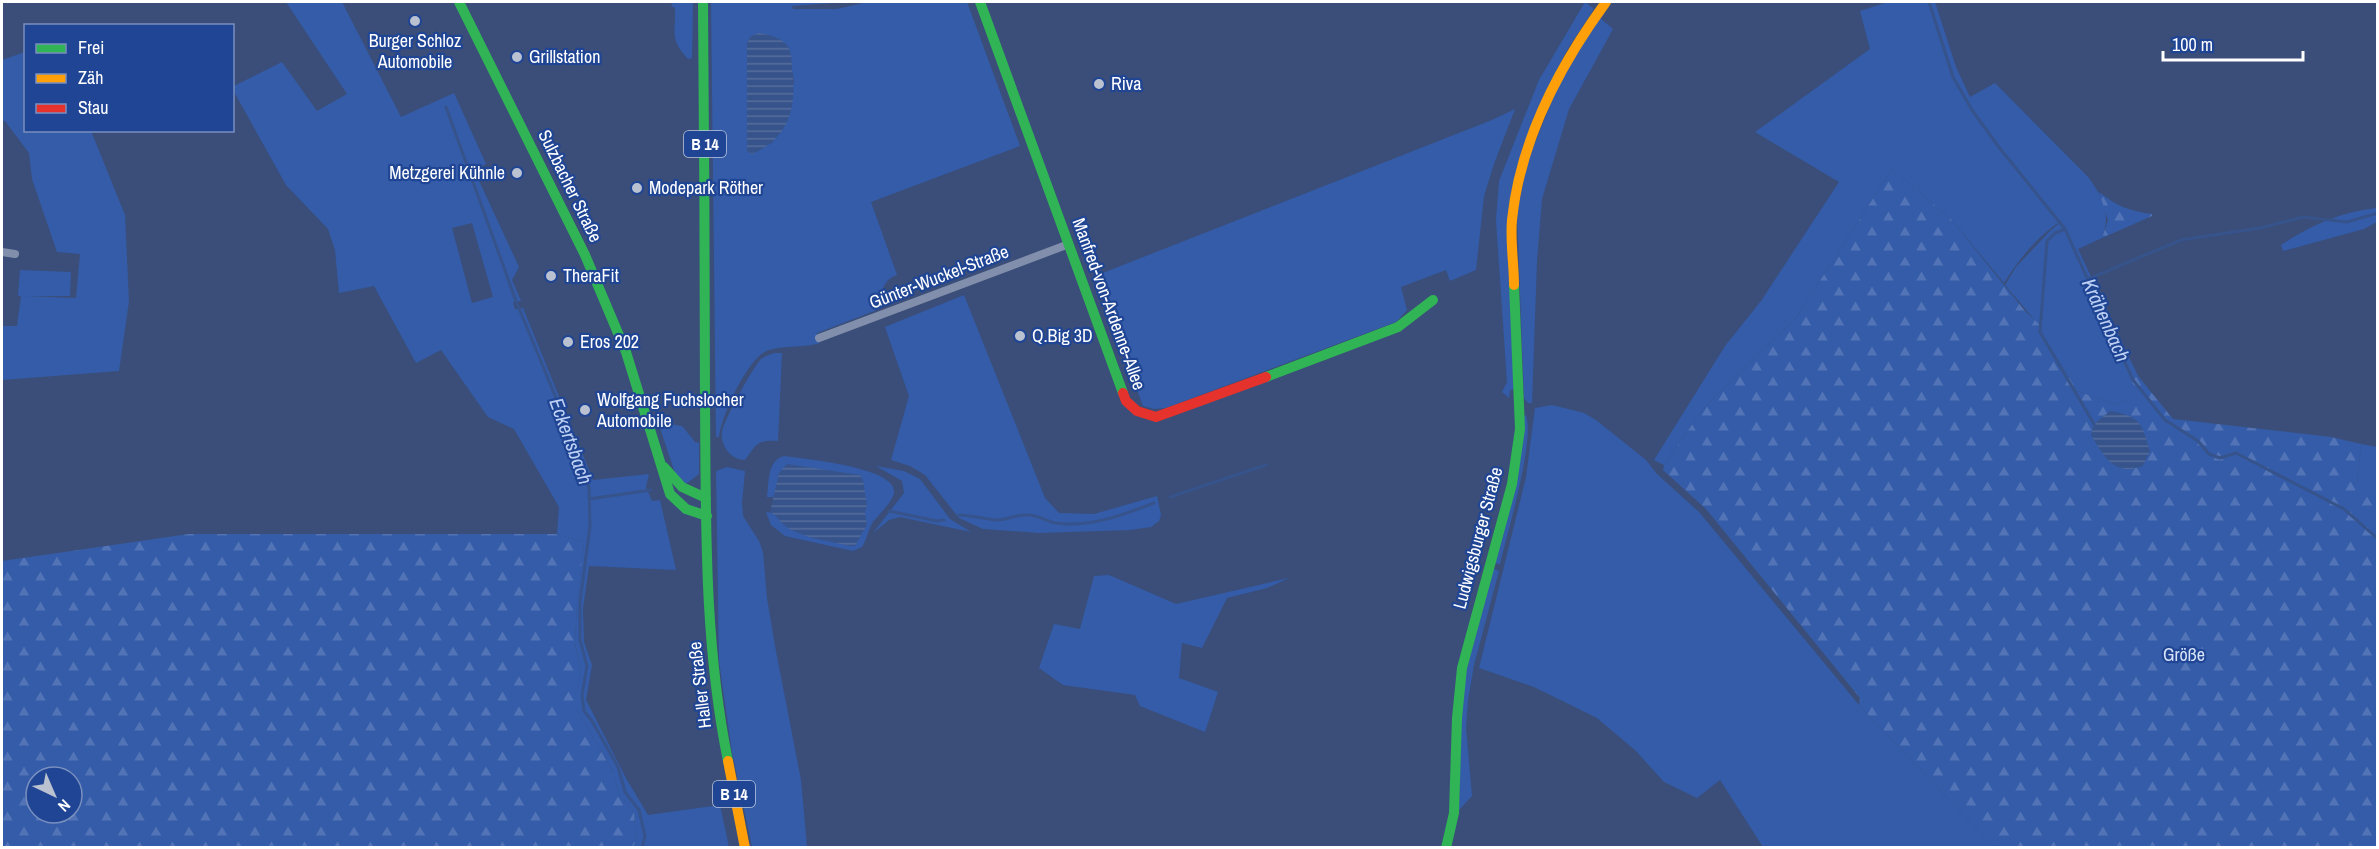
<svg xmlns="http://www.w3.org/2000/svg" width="2379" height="849" viewBox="0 0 2379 849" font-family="'Archivo Narrow',sans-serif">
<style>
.grass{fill:#345ca9;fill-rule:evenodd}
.forest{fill:url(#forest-firs);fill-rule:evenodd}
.water{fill:url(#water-rules)}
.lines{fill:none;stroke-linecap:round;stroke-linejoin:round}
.stream{stroke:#37538b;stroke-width:3}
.street{stroke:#828fac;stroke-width:8}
.fast{stroke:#30b455;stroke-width:10}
.slow{stroke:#ff9f0a;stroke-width:10}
.jam{stroke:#e5322d;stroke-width:10}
.poi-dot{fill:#bac1d0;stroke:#1f4594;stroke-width:2}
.labels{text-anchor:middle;stroke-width:4.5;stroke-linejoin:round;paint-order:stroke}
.shield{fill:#1f4594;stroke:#bcc7df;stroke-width:1.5}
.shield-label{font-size:16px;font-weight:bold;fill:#fff}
.poi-label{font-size:18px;fill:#fff;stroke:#1f4594;text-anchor:start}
.street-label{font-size:18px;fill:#fff;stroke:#1f4594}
.park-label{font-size:18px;fill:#d8e4fa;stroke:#1f4594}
.water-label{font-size:20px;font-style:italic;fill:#bed1f5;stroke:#1f4594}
</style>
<defs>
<pattern id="forest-firs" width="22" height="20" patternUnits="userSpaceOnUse" patternTransform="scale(1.5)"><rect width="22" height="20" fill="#345ca9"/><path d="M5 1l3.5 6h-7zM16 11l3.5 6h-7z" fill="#5274b6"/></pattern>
<pattern id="water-rules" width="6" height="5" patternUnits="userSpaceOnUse" patternTransform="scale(1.5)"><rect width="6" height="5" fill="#37538b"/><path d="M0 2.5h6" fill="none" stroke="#556d9c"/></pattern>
</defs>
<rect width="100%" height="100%" fill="#3a4e79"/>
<path class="grass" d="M286,2h56l59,115 53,-24 32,71 -12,6 45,97 -7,13 9,21 -8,1 2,7 8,-1 70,172 56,-6 -3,13 6,14 8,-1 16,70 -87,-4 -6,42 1,34 8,23 -6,35 41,80 21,35 72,-10 9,42h-96l3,-7 -2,-28 -14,-16 -8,-26 -35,-60v-21l4,-16 -6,-30 2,-40 7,-61 -27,-8 2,-27 -45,-78 -26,-12 -47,-67 -25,13 -42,-77 -35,7 -4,-43 -7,-21 -42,-44 -53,-95 -1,-3 50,-25 35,49 30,-17zM472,223l21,74 -21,6 -20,-75z
M673,2h20l-1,56 -4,1c-19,-20 -12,-26 -13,-51l-4,-2z
M711,2h136l-55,4 1,3h44l30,-7h100l53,144 -149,56 26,73c-15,5 -17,19 -15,33l-65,25 3,10c-16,5 -34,2 -51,7 -21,6 -48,67 -50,87h-3zM752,36l36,10 6,36 -21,60 -21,12 -5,-3v-108z
M1585,2l9,7 -27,41 -19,38 -34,95 -5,22 -1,35 7,149 -5,1 -1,8 -7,-6 5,-10 -11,-162 3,-39 40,-101z
M1888,2h47l21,65 14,30 25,-14 94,95c15,22 22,34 13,60l-24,11 60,127 -7,4 12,16 -29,8 -37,-13 -39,-67 -33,-39 11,-18 34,-36 13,-11c-24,14 -44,39 -59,63l-54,-65 -58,-49 -96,149 -93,91 -39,56 -10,-5 71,-114 36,-45 78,-119 -84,-50 115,-83 -10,-38z
M1599,17l14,12 -44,80 -27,90 -5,62 -5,142h-4l-4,-5 -7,-185 11,-53 30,-74z
M25,52l1,78 65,1 34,84 4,86 -10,70 -117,9v-54h15l4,-30h-3l2,-26 51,2 -1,24h-44l50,2 4,-44 -23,-2 -25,-73 -3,-26 -24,-32h-3v-61z
M1515,109l-21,55 -10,32 -8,74 -26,11 -4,-11 -45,17 6,23 -11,12 -230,86 -12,1 -11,-3 -48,-130 397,-156z
M2377,208v14l-13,7 -81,22 -2,-6c30,-20 60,-33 96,-37z
M964,295l81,203 14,15 35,1 63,-18 4,19 -2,6 -8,6 -21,3 -90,3 -57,-4 -24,-11 -34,-43 -15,-9 -19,-6 18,-64 -24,-69z
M774,353h8l-4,88c-22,-1 -21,3 -33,19 -14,0 -25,-14 -23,-29 2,-11 31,-64 39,-72 4,-3 8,-4 13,-6z
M1552,405l32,8 12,7 50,40 11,14 42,38 160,193 135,142h-231l-43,-67 -23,18 -33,-16 -28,-31 -39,-33 -63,-31 -55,-19 47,-191 9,-69z
M1526,415c9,26 -19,119 -26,149l-6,-1 30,-147z
M663,423l19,3 13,16 4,1v31l-13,10 -9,-5 -18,-54z
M2361,444l16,3v46l-20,-9z
M784,456c19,3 112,11 110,36 -1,10 -15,22 -21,30 -5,8 -6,17 -11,25l-9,4 -68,-15 -14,-11 -5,-13 8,1c18,24 49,26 76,33l-71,-73 -4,24h-8c2,-14 0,-37 17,-41z
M876,466l28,5 16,8 30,40 21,13 -71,-15 -11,3 -16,13 31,-40 -2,-12z
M727,467l18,4 -3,32 1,13 16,25 4,11 4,46 8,48 26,134 6,67h-55l-20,-95 -13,-91 -3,-190z
M1492,568l7,3 -25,94 -6,35 -2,28 6,68 -13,14 3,-122z
M1109,575l67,29 113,-26 -22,10 -40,10 -25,50 -20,-5 -3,35 39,14 -13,40 -65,-26 -5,-11 -72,-10 -24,-17 15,-44 26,5 14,-53z"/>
<path class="forest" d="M1892,169l58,49 75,93 13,12 39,68 37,13 28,-8 -12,-16 8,-4 35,43 158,18 30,7 -4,39 21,10 -1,354h-383l-135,-142 1,-7 -154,-189 -43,-39 1,-5 39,-56 93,-91z
M2099,192c16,13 32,20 53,22v2l-50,22 6,-18z
M189,534h368l27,8 -7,61 -2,41 6,29 -4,16v21l35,60 8,26 14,16 2,28 -3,7h-631v-286zM36,777h36v36h-36z"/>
<path class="water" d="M759,33c10,2 24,5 29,14 4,6 4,16 4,23 5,38 -3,68 -40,84l-5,-3v-108l4,-7z
M2110,411c30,5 32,12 40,40l-7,15c-28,11 -39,-9 -52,-31l3,-11z
M787,464l73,11 3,5 4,25 -2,8 2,12 -12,21h-5c-20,-5 -44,-7 -62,-18 -7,-4 -11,-13 -18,-16l9,-39z"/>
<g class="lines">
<path class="stream" d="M1929,2l24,75 19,33 26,36 67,83 68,151 32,40 33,21 11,13 11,4 16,-5 108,56 34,30
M446,107l70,194 45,109 28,78 1,38 -10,76v38l7,26 -5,29 2,16 8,10 26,46 7,25 14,18 6,26 -3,12
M2065,229l-10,4 -8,8 -7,91 54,92
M2088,279l93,-39 79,-12 43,-11 44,5 31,-9
M1170,497l96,-32
M589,499l62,-9
M889,511l48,10 7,-1
M959,515c13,0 24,4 37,5 11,0 21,-6 32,-5 10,0 18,6 27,8 34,5 68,-8 99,-20"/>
<path class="street" d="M2,252l13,2
M819,338l250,-94"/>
<path class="fast" d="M459,2l126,253 41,97 44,142 16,15 21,7
M703,2c1,134 2,267 2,401 1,119 -1,241 23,358
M980,2l143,391
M1266,377l132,-50 35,-27
M664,467l18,20 24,11
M1446,848l8,-35 3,-95 5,-50 50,-184 8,-55 -6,-144"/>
<path class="slow" d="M1514,285c0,-21 -4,-44 -2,-65 8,-79 48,-155 94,-218
M728,761l17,87"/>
<path class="jam" d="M1123,393l3,8 11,10 19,6 110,-40"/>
</g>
<g class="poi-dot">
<circle cx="415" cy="21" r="6"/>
<circle cx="517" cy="57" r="6"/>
<circle cx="1099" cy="84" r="6"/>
<circle cx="517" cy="173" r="6"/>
<circle cx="637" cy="188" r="6"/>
<circle cx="551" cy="276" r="6"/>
<circle cx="1020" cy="336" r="6"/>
<circle cx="568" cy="342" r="6"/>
<circle cx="585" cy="410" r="6"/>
</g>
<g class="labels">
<g class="shield">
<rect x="684" y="131" width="42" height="26" rx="4.5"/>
<rect x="713" y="781" width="42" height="26" rx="4.5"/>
</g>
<g class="shield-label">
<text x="705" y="150">B 14</text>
<text x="734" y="800">B 14</text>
</g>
<g class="poi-label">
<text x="415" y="47" text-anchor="middle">Burger Schloz<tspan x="415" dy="21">Automobile</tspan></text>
<text x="529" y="63">Grillstation</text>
<text x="1111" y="90">Riva</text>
<text x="505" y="179" text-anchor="end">Metzgerei Kühnle</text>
<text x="649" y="194">Modepark Röther</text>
<text x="563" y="282">TheraFit</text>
<text x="1032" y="342">Q.Big 3D</text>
<text x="580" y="348">Eros 202</text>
<text x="597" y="406">Wolfgang Fuchslocher<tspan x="597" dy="21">Automobile</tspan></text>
</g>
<g class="street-label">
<text transform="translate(570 186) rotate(64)" y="6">Sulzbacher Straße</text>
<text transform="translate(939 277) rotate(-21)" y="6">Günter-Wuckel-Straße</text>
<text transform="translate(1109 304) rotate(70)" y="6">Manfred-von-Ardenne-Allee</text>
<text transform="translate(1478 538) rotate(-75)" y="6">Ludwigsburger Straße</text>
<text transform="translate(700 685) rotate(-97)" y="6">Haller Straße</text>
</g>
<g class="park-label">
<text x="2184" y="661">Größe</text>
</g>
<g class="water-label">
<text transform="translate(2106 320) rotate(66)" y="7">Krähenbach</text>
<text transform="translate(571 441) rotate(70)" y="7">Eckertsbach</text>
</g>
</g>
<rect width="2379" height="849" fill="none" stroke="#ffffff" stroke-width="6"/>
<rect x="24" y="24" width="210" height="108" fill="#1f4594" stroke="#798fbf" stroke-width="1.5"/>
<rect x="36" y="44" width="30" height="9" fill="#30b455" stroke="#798fbf" stroke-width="1.5"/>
<text x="78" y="54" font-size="18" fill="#ffffff">Frei</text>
<rect x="36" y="74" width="30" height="9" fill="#ff9f0a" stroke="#798fbf" stroke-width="1.5"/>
<text x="78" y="84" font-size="18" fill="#ffffff">Zäh</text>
<rect x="36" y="104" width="30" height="9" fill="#e5322d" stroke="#798fbf" stroke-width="1.5"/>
<text x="78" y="114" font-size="18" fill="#ffffff">Stau</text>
<g transform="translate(54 795) rotate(136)"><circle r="28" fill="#1f4594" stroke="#798fbf" stroke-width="1.5"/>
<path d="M0-4.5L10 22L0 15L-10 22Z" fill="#bac1d0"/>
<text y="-9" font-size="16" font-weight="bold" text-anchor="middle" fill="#ffffff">N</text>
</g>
<path d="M2163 51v9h140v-9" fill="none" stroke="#ffffff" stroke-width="3"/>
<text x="2172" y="51" font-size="18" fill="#ffffff" stroke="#1f4594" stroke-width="4.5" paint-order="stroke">100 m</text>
</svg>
